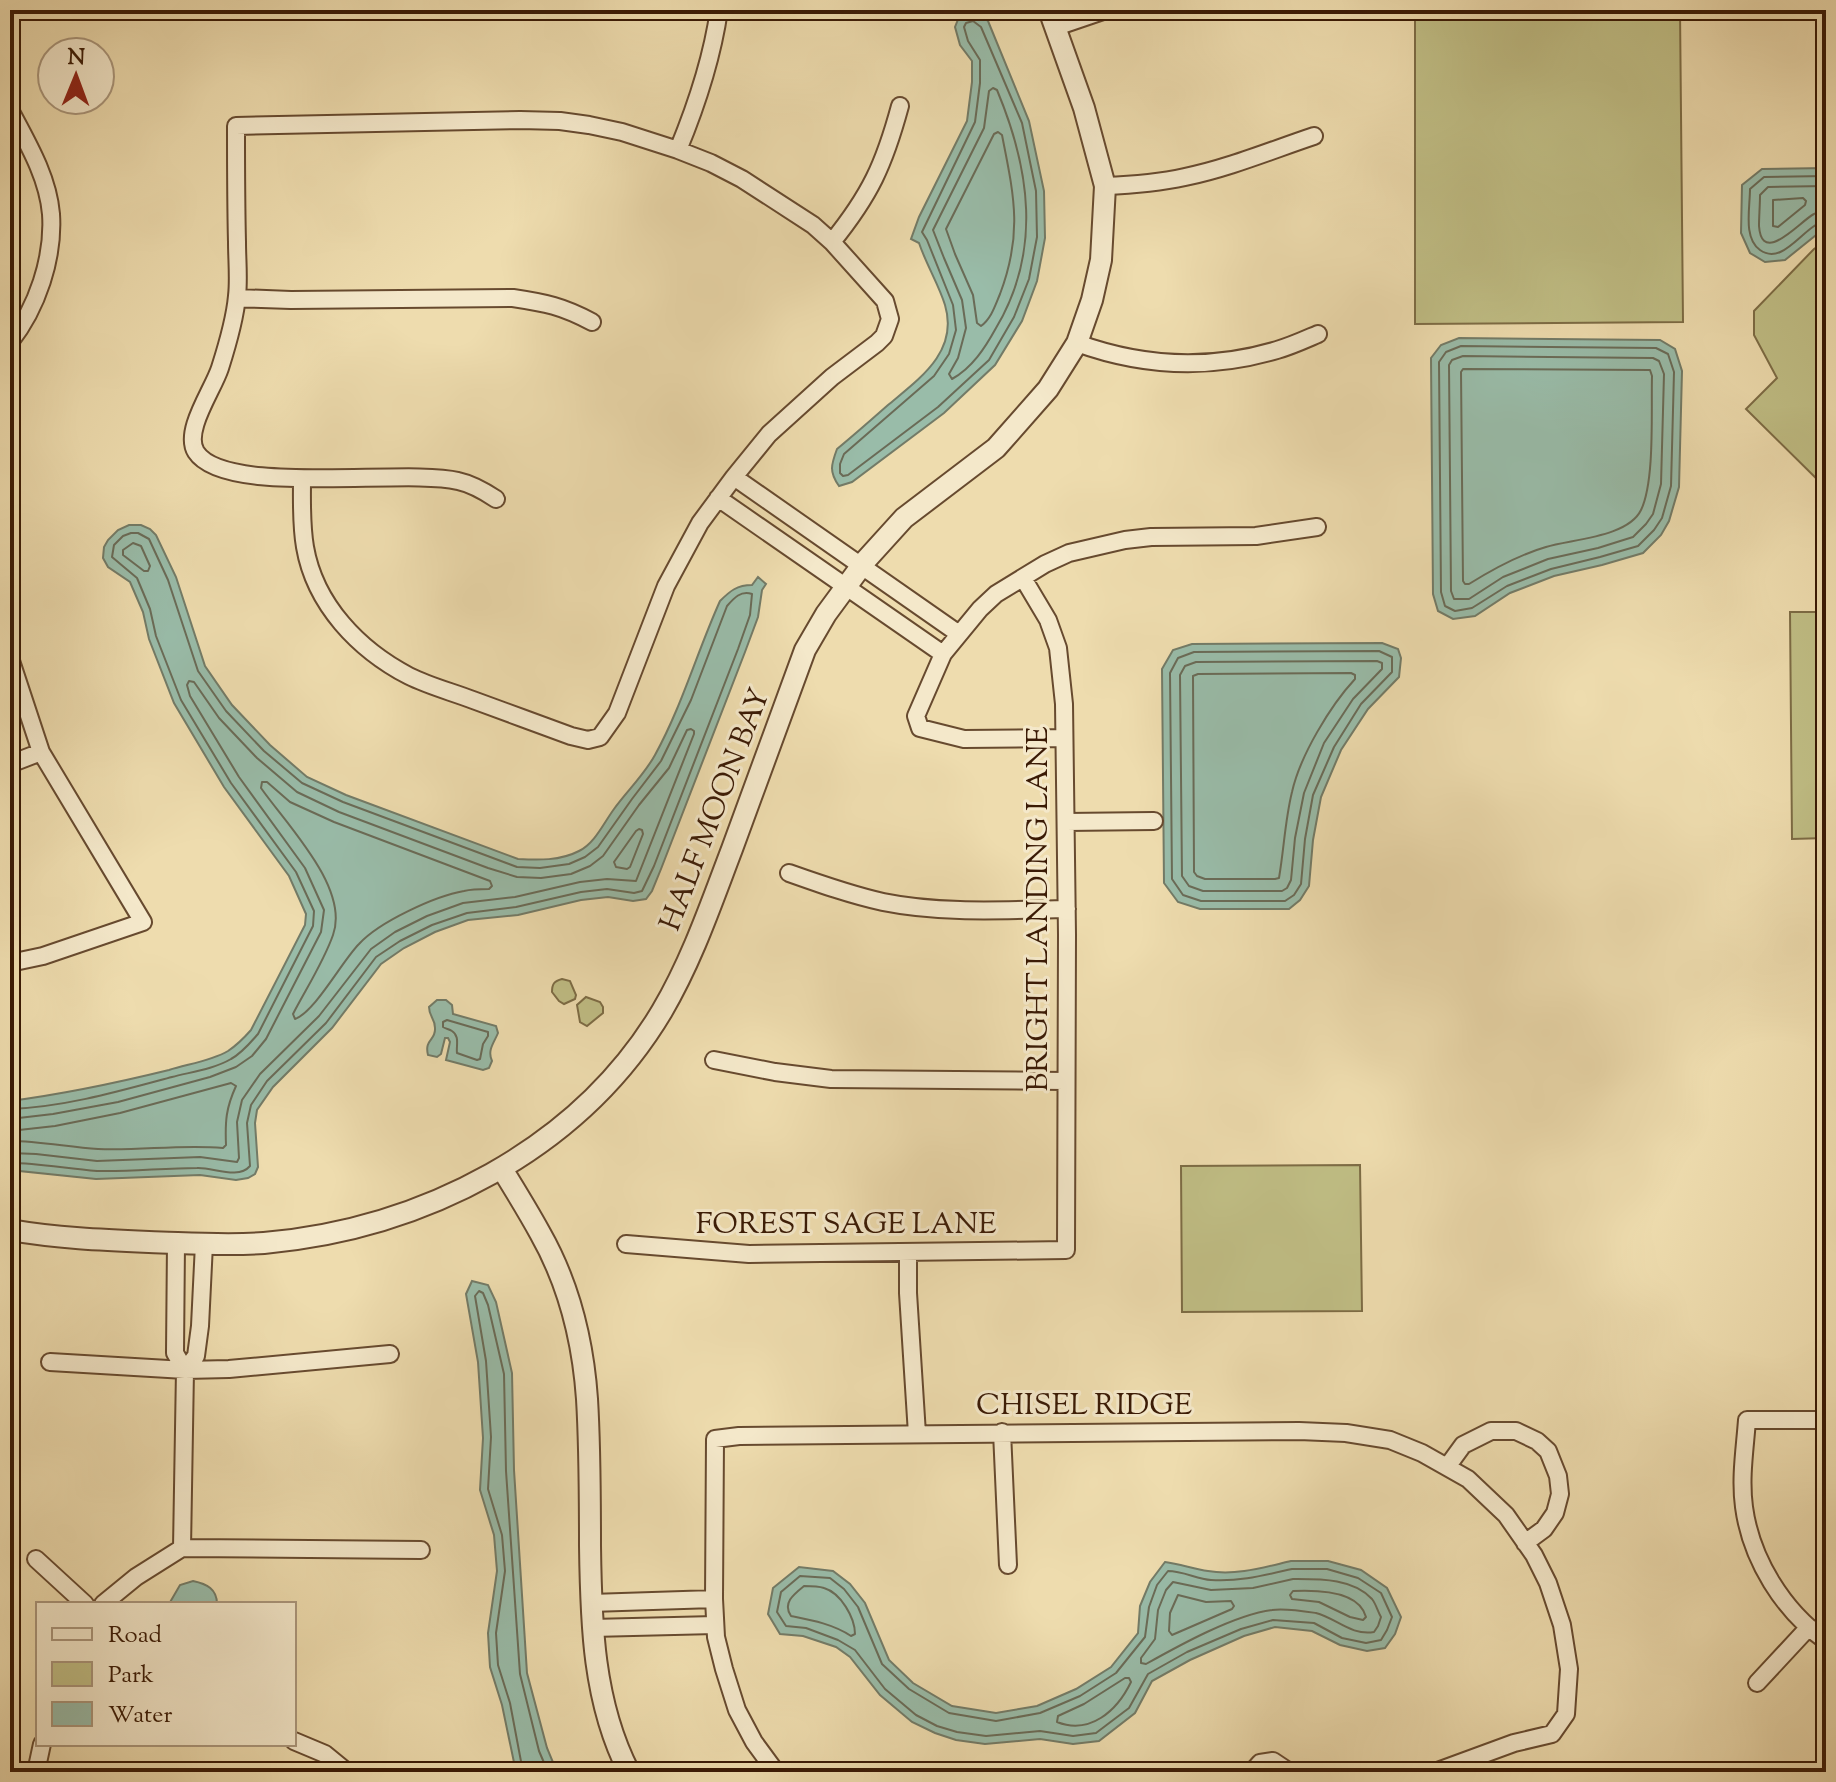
<svg xmlns="http://www.w3.org/2000/svg" width="1836" height="1782" viewBox="0 0 1836 1782" font-family="'Sorts Mill Goudy',serif">
<style>
.green{fill:#c0be85;stroke:#7d6c45;stroke-width:2}
.water{fill:#99bca9;stroke:#737b67;stroke-width:2}
.lines{fill:none;stroke-linecap:round;stroke-linejoin:round}
.shore{stroke:#6a6b57;stroke-width:2}
.minor-casing{stroke:#674a2f;stroke-width:20}
.tertiary-casing{stroke:#674a2f;stroke-width:24}
.minor{stroke:#f4e8ca;stroke-width:16}
.tertiary{stroke:#f4e8ca;stroke-width:20}
.labels{text-anchor:middle;stroke-width:6;stroke-linejoin:round;paint-order:stroke}
.street-label{font-size:30px;fill:#3a1a05;stroke:#f4e8ca}
</style>
<rect width="100%" height="100%" fill="#eedcae"/>
<filter id="stains"><feTurbulence type="fractalNoise" baseFrequency=".0025" numOctaves="4"/><feColorMatrix values="0 0 0 0 .2 0 0 0 0 .09 0 0 0 0 .02 0 0 0 .5 -.17"/></filter>
<radialGradient id="worn" r=".72"><stop offset=".6" stop-color="#630" stop-opacity="0"/><stop offset="1" stop-color="#630" stop-opacity=".3"/></radialGradient>
<path class="green" d="M1415,10h265l3,312 -268,2z
M1826,241v247l-80,-79 31,-31 -23,-43v-24l60,-62z
M1790,612h36v226l-34,1z
M562,979l8,2 6,14 -1,4 -11,5 -5,-3 -7,-9c0,-8 2,-11 10,-13z
M586,997l14,5 3,5v6l-16,13 -7,-4 -3,-17z
M1360,1165l2,146 -180,1 -1,-146z"/>
<path class="water" d="M969,14h10l9,7 41,100 15,70 1,47 -8,43 -15,40 -27,44 -51,48 -92,69 -13,4c-10,-14 -8,-21 -2,-37 17,-14 34,-29 51,-44 31,-26 71,-53 57,-100 -6,-20 -19,-41 -26,-62l-8,-4 8,-22 48,-96 5,-39v-21l-12,-16 -5,-18 4,-10z
M1826,168v59l-41,33 -20,2 -15,-9 -9,-20 1,-48 20,-16z
M1459,338l201,2 15,9 7,22 -3,116 -10,34 -8,14 -18,18 -41,12 -48,11 -44,17 -35,23 -22,3 -15,-8 -5,-17 -2,-236 10,-13z
M129,525h12l9,4 6,6 20,42 29,89 27,39 38,40 37,32 39,18 172,64c20,1 42,2 61,-8 16,-8 24,-27 35,-42 13,-18 30,-34 41,-54 27,-49 42,-103 65,-154 10,-10 17,-16 32,-16l6,-8 8,7 -4,6 -4,27 -13,35 -84,217 -9,22 -6,8 -13,2 -25,-4 -27,3 -63,15 -50,5 -33,12 -31,16 -23,16 -49,64 -59,59 -16,23 -2,13 3,44 -3,7 -7,4 -12,2 -36,-5 -104,4 -86,-9v-69c54,-7 106,-18 159,-31 19,-6 42,-9 59,-19 9,-6 16,-13 23,-21l54,-105 1,-11 -17,-38 -65,-89 -50,-84 -25,-64 -6,-27 -13,-30 -22,-15 -5,-9 1,-11 4,-7 10,-10z
M1382,643l16,6 3,9 -2,19 -31,32 -27,41 -20,47 -8,43 -4,46 -9,14 -11,9h-89l-22,-7 -14,-19 -2,-214 11,-19 19,-6z
M437,1000h9l6,5 1,9 43,12 2,7c-4,10 -11,17 -6,28l-3,7 -6,2 -37,-10 4,-18 -2,-4h-3l-4,16 -4,3 -9,-2c-4,-16 8,-14 7,-27 0,-10 -6,-11 -6,-21z
M472,1281l16,4 8,17 16,71 2,97 13,203 20,75 10,24h-41l-14,-67 -12,-38 -2,-34 9,-62 -3,-36 -14,-45 3,-52 -5,-76 -12,-68z
M1291,1561h37l33,9 26,18 14,29 -6,17 -10,14 -18,3 -27,-6 -28,-14 -37,-4 -31,9 -54,24 -38,21 -17,32 -36,28 -26,3 -33,-5 -55,5 -29,-4 -21,-7 -23,-11 -32,-27 -30,-38 -14,-10 -33,-11 -23,-2 -12,-20 5,-26 26,-21 34,4 17,13 15,19 24,57 24,23 39,23 44,7 41,-7 39,-17 35,-22 27,-34 2,-27 10,-24 15,-20c15,2 29,7 43,9 28,5 57,-4 83,-10z
M193,1581c14,3 24,8 24,23h-48l11,-19z"/>
<g class="lines">
<path class="shore" d="M973,21l8,6 41,96 14,68 1,46 -8,42 -15,38 -25,43 -51,47 -90,68 -5,1 -3,-3v-9l4,-10 90,-78 15,-22 7,-24 -3,-25 -26,-65 -5,-8 53,-110 5,-39v-23l-12,-19 -4,-14 2,-4z
M993,88l4,2c33,79 45,161 -1,238 -11,20 -24,40 -44,51l-3,-5 9,-16 8,-30 -4,-28 -18,-42 -11,-28 51,-102 5,-37z
M998,132l4,3c12,61 21,98 -2,159 -5,12 -9,25 -19,32l-4,-3 -4,-28 -18,-41 -9,-25 48,-95z
M1826,176l-62,1 -14,12c0,19 -7,49 10,61 24,17 44,-26 66,-29
M1826,186l-58,1 -8,8c0,10 -1,21 -1,31 3,41 41,-5 55,-12 5,-3 6,-3 12,-3
M1803,198l3,3 -1,4 -27,22 -5,-1v-26z
M1461,346l195,2 12,6 6,18 -3,114 -9,32 -8,12 -16,16 -38,11 -49,12 -44,17 -35,22 -17,3 -10,-5 -4,-14 -2,-230 7,-10z
M1463,356l190,2 6,3 5,13 -3,110 -8,30 -7,10 -13,13 -35,11 -50,11 -45,18 -34,22h-15l-3,-8 -2,-226 3,-5z
M1463,369l187,1 2,6c-1,35 3,105 -11,134 -13,27 -68,29 -95,37 -28,8 -53,22 -77,37h-4l-2,-3 -2,-209z
M133,543l8,3 9,20 -2,5h-4l-21,-16v-5z
M1379,651l13,6v15l-31,32 -27,43 -21,48 -8,44 -4,45 -7,11 -9,6h-84l-18,-6 -11,-16 -2,-206 8,-15 16,-6z
M1377,661l5,2v6l-29,30 -29,44 -20,50 -9,45 -4,42 -4,8 -5,3h-79l-14,-5 -7,-10 -2,-201 5,-9 11,-4z
M1351,673l4,2v4c-25,27 -55,77 -63,113 -7,28 -8,57 -13,86l-4,1h-70l-8,-3 -3,-4 -1,-196 5,-2z
M262,782h5l23,20 44,20 156,59 2,5 -3,3c-8,0 -17,0 -25,2 -29,5 -85,31 -105,53 -17,17 -44,68 -64,75l-2,-5c13,-25 31,-53 40,-79 17,-47 -47,-111 -72,-147z
M639,829l3,1 1,4 -13,33 -3,2 -11,-2 -2,-5 22,-31z
M447,1020l41,12v4l-5,8 -3,15 -3,1 -20,-7c-1,-7 3,-17 -5,-22 -3,-2 -6,-2 -9,-4v-5z
M10,1109c55,-2 110,-18 162,-32 19,-5 42,-8 59,-18 11,-6 19,-16 27,-25l55,-108 1,-15 -18,-39 -65,-89 -50,-83 -25,-64 -6,-27 -13,-31 -25,-21 2,-12 9,-9 8,-3h7l11,6 19,41 30,91 28,40 38,40 38,32 41,19 174,65 23,1 29,-4 16,-7 13,-10 34,-48 29,-38 30,-61 36,-94c7,-8 14,-16 25,-12l-2,21 -12,34 -84,217 -12,25 -8,2 -27,-4 -26,3 -65,15 -49,6 -35,12 -32,16 -24,16 -50,66 -59,58 -16,24 -4,18 3,43c-12,14 -37,1 -53,2 -34,0 -67,4 -100,3 -29,-2 -58,-8 -87,-8
M10,1119l43,-5 65,-12 92,-25 26,-10 16,-11 14,-17 55,-107 3,-22 -19,-42 -66,-91 -49,-81 -3,-11 2,-4 5,1 25,36 38,40 40,34 42,20 149,56 29,9 24,1 30,-4 19,-8 13,-10 36,-51 30,-37 18,-38 4,-1 3,2v3l-58,147 -29,-2 -27,3 -65,15 -52,6 -36,13 -32,16 -24,17 -52,67 -59,58 -18,26 -5,22 2,36 -2,4 -37,-5 -103,4 -61,-7 -26,-1
M10,1131l45,-5 65,-13 111,-30 5,3c-10,22 -11,35 -10,59l-3,3c-42,-4 -83,3 -125,1 -30,-2 -59,-8 -88,-8
M1292,1569h35l31,9 23,15 11,24 -5,13 -6,10 -15,3 -24,-5 -28,-15 -41,-3 -32,9 -54,23 -39,22 -19,34 -33,25 -23,3 -33,-5 -54,5 -29,-4 -20,-6 -21,-11 -31,-26 -30,-39 -17,-10 -32,-12 -20,-2 -9,-14 4,-20 19,-16 30,2 14,11 14,18 24,57 27,25 40,24 47,8 44,-8 40,-17 36,-23 29,-36 4,-30 8,-22 11,-14c15,0 29,8 43,9 28,2 54,-5 81,-11z
M1293,1579c26,0 60,-1 79,20 4,5 6,13 9,18l-3,9 -4,6c-23,4 -38,-14 -58,-19 -13,-2 -32,-5 -44,-3 -38,5 -92,35 -126,54l-5,-1v-5l14,-19 3,-29 8,-20 7,-8 38,8 42,-2z
M804,1586c6,0 14,0 20,2 17,5 31,30 31,46l-4,2c-18,-12 -40,-16 -60,-20 -9,-13 3,-22 13,-30z
M1293,1591c22,-1 66,-1 73,26l-3,3 -13,-3 -31,-15 -27,-3 -2,-4z
M1178,1595l28,7 25,-1 3,5 -2,3 -60,26 -3,-4 1,-18z
M1125,1678h4l2,4c-14,29 -41,53 -74,40l1,-6 26,-12z
M523,1772l-13,-69 -12,-38 -2,-32 9,-62 -3,-36 -14,-46 3,-52 -5,-76 -11,-65 4,-5 4,2 5,12 16,69 2,97 14,203 19,77 9,21"/>
<g class="minor-casing">
<path id="minor" d="M1056,27l50,-17
M10,110c17,32 38,67 41,104 3,44 -14,94 -41,128
M678,150c19,-46 34,-91 41,-140
M1105,186c27,-1 53,-3 80,-9 44,-9 87,-27 129,-41
M832,242c38,-47 52,-77 68,-136
M237,298l54,2 222,-2c33,5 49,8 79,24
M1077,343c66,24 133,27 200,7 14,-4 27,-10 41,-16
M734,477l225,157
M302,479c0,23 -1,45 3,68 10,58 54,103 104,129 20,10 43,16 64,24 33,12 65,24 98,36l17,4 12,-3 17,-24 49,-127 34,-63 34,-46 35,-43 63,-57 45,-34 7,-7 6,-17 -5,-18 -53,-59 -19,-17 -71,-46 -31,-16 -33,-13 -56,-18 -33,-7 -29,-4 -40,-1 -284,6c0,38 0,77 1,116 0,18 2,37 0,54 -2,23 -10,50 -17,72 -7,22 -37,63 -24,84 29,45 210,16 262,29 14,3 26,10 38,18
M718,498l225,156
M10,658l31,94 102,170 -100,34 -33,7
M1064,738l-100,1 -44,-11 -4,-12 27,-62 37,-45 16,-15 49,-30 24,-11 56,-13 26,-3 105,-1 61,-9
M10,764l31,-12
M1066,822l88,-1
M789,873c31,11 62,22 94,29 59,12 123,8 184,7
M714,1060l61,12 56,7 234,2
M176,1243l-1,110 10,17 -3,178
M626,1244l123,10 317,-4 1,-315 -3,-231 -6,-56 -10,-28 -25,-42
M908,1253v40l9,141
M50,1362l135,8 44,-1 161,-15
M185,1370l11,-14 4,-30 4,-82
M1826,1420h-79c-2,28 -7,58 -3,87 7,52 39,104 82,134
M1002,1432l6,133
M1447,1467l16,-22 28,-14h25l21,10 11,10 10,25 2,18 -5,19 -11,16 -19,14
M182,1548l239,2
M36,1559l49,45
M591,1603l123,-4
M103,1604l33,-27 46,-29
M592,1628l123,-3
M1757,1683l52,-56
M294,1741l31,13 22,18
M36,1772l6,-28
M776,1772l-22,-30 -17,-32 -13,-41 -8,-32 -2,-38 1,-160 24,-3 560,-5 47,2 44,7 32,13 46,26 38,36 28,40 14,28 14,42 7,44 -3,45 -14,20 -38,9 -79,29
M1252,1772l8,-9 13,-2 12,8 2,3"/>
</g>
<g class="tertiary-casing">
<path id="tertiary" d="M502,1169c13,21 26,42 38,64 29,51 43,109 47,166 3,49 3,98 3,147 1,77 3,156 39,226
M10,1230c46,8 92,10 139,12 38,1 77,4 115,1 158,-14 315,-93 398,-232 30,-51 49,-107 70,-162 24,-66 49,-132 73,-199l21,-36 39,-53 39,-43 92,-70 52,-59 29,-46 15,-43 9,-40 4,-74 -21,-78 -35,-98"/>
</g>
<use href="#minor" class="minor"/>
<use href="#tertiary" class="tertiary"/>
</g>
<g class="labels">
<g class="street-label">
<text transform="translate(714 809) rotate(-69)" y="10">HALF MOON BAY</text>
<text transform="translate(1037 909) rotate(-90)" y="10">BRIGHT LANDING LANE</text>
<text x="846" y="1233">FOREST SAGE LANE</text>
<text x="1084" y="1414">CHISEL RIDGE</text>
</g>
</g>
<rect width="1836" height="1782" fill="none" stroke="#eedcae" stroke-width="40"/>
<rect x="12" y="12" width="1812" height="1758" fill="none" stroke="#3a1a05" stroke-width="4"/>
<rect x="20" y="20" width="1796" height="1742" fill="none" stroke="#3a1a05" stroke-width="2"/>
<rect x="36" y="1602" width="260" height="144" fill="#f4e8ca" stroke="#aa967b" stroke-width="2"/>
<rect x="52" y="1628" width="40" height="12" fill="#f4e8ca" stroke="#aa967b" stroke-width="2"/>
<text x="108" y="1642" font-size="24" fill="#3a1a05">Road</text>
<rect x="52" y="1662" width="40" height="24" fill="#c0be85" stroke="#aa967b" stroke-width="2"/>
<text x="108" y="1682" font-size="24" fill="#3a1a05">Park</text>
<rect x="52" y="1702" width="40" height="24" fill="#99bca9" stroke="#aa967b" stroke-width="2"/>
<text x="108" y="1722" font-size="24" fill="#3a1a05">Water</text>
<g transform="translate(76 76) rotate(1)"><circle r="38" fill="#f4e8ca" stroke="#aa967b" stroke-width="2"/>
<path d="M0-6L14 30L0 20L-14 30Z" fill="#8f2418"/>
<text y="-12" font-size="22" font-weight="bold" text-anchor="middle" fill="#3a1a05">N</text>
</g>
<rect width="100%" height="100%" filter="url(#stains)"/>
<rect width="100%" height="100%" fill="url(#worn)"/>
</svg>
